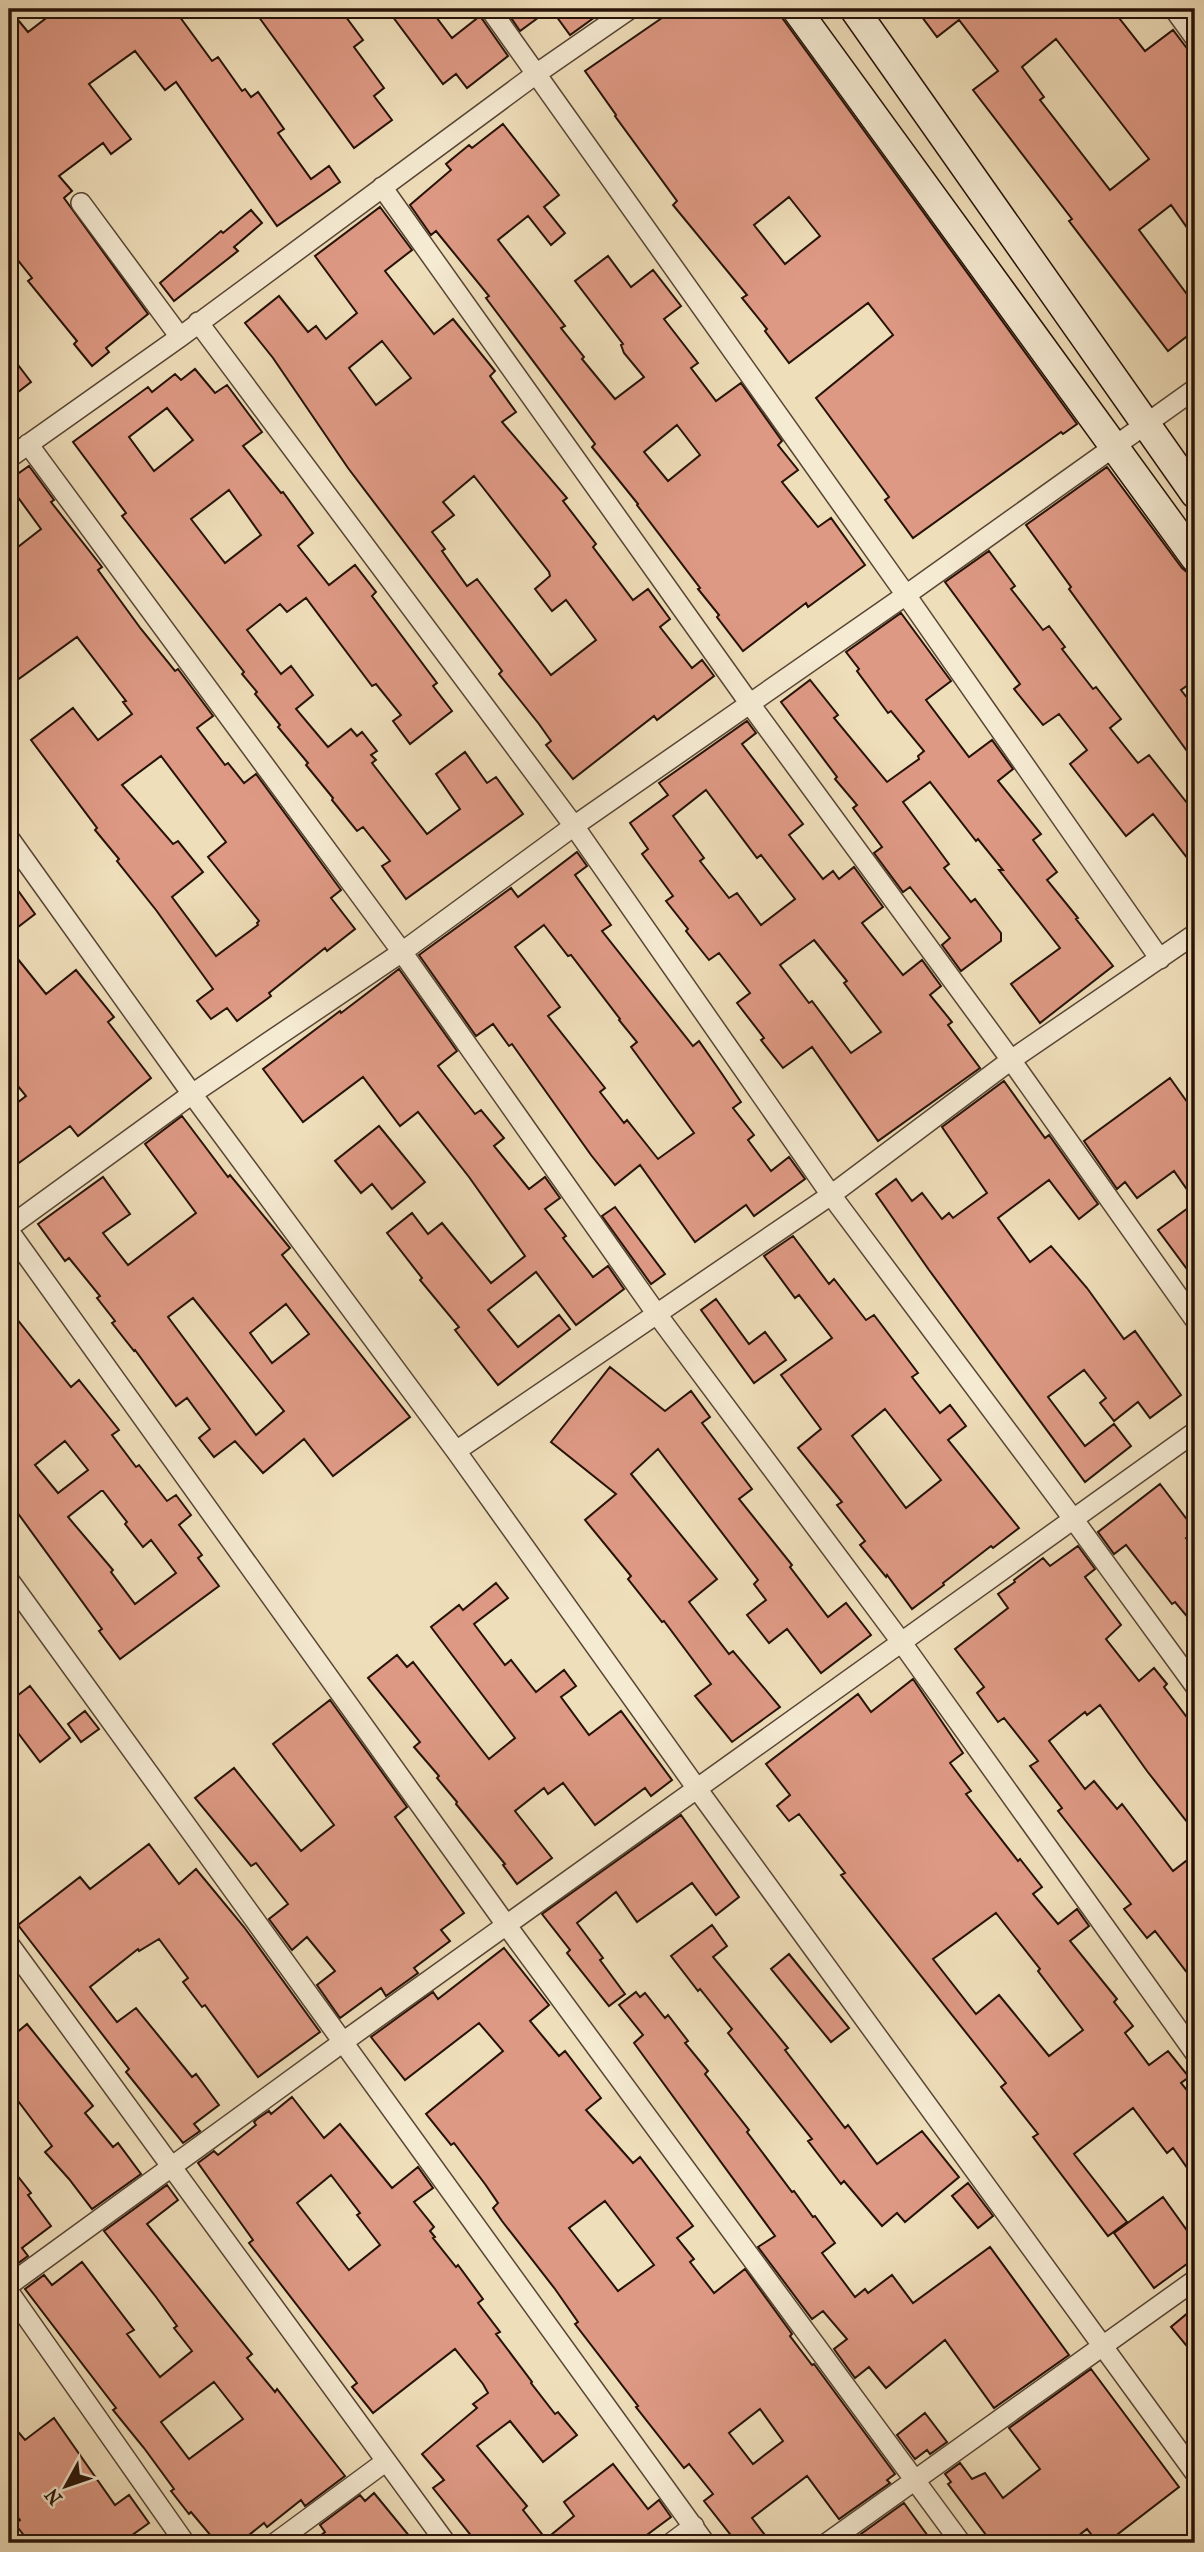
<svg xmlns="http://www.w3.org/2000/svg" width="1204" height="2552" viewBox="0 0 1204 2552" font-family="'IM FELL French Canon',serif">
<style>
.building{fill:#de9984;stroke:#261207;stroke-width:2;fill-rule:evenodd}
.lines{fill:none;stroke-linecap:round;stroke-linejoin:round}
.minor-casing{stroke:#584534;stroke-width:22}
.secondary-casing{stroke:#261207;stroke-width:31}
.minor{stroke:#f5ead2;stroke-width:19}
.secondary{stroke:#f5ead2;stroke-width:28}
</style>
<rect width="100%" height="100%" fill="#efdeba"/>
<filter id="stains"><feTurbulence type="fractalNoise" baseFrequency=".00286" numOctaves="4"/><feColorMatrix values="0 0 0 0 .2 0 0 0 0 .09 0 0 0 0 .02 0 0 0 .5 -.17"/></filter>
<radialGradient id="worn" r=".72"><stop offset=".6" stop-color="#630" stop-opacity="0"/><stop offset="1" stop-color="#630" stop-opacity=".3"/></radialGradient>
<path class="building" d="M9,9l19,23 30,-23h116l38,52 6,-4 24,34 3,-2 6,8 7,-5 26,37 -6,4 33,46 18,-13 11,16 -63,44 -101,-144 -11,8 -30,-39 -46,33 42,55 -20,15 -8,-11 -44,33 13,15 -8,7 84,116 -42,34 3,4 -17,14 -18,-22 3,-3 -49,-60 4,-3 -23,-29z
M253,9h87l23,31 -9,7 30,41 -10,8 18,24 -38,28z
M387,9h43l22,29 28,-22 28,40 -41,32 -11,-14 -13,10z
M505,9h45l-30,22z
M551,9h55l-36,26z
M675,9h81l6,8 11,-8h7l3,10 294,405 -14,10 -2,-2 -148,106 -28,-38 4,-3 -73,-99 77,-63 -25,-32 -79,60 -24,-32 2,-2 -25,-31 5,-3 -74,-90 4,-4 -62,-85 1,-1 -31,-44zM789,197l31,39 -35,28 -31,-39z
M916,9h196l33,42 28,-21 22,29v180l-24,-34 -32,25 56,75v25l-27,21 -99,-130 3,-2 -99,-129 25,-19 -39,-51 -22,17zM1056,39l93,120 -39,31 -70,-90 4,-3 -22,-30z
M503,124l56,71 -15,12 21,26 -14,12 -23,-29 -30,24 67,86 -4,2 23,29 -2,2 33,40 29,-22 -20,-24 -3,-8 2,-1 -48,-63 33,-25 23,31 22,-17 28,36 -17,13 34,44 -7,5 25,33 25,-18 41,58 -4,4 20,25 -16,12 36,45 13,-9 34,47 -57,42 -2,-4 -63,48 -26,-34 2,-2 -21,-26 2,-1 -63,-83 1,-1 -46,-57 3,-3 -109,-146 3,-2 -53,-65 -5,4 -21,-30 41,-35 -5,-6 23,-19 3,3zM677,425l23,30 -32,26 -24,-29z
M380,207l32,43 -27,21 49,63 19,-15 42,52 -5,5 26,36 -14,10 65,76 -4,3 33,43 -3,3 40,53 15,-11 22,30 -10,8 32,41 10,-8 12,16 -57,44 -3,-4 -81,63 -27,-34 5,-4 -12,-17 -40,-50 3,-3 -154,-203 -75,-110 -28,-35 34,-27 29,36 8,-6 10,13 31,-26 -42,-57zM382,341l29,37 -35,27 -27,-37zM474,476l75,96 1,4 -15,13 17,22 14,-11 30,40 -45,35 -74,-96 -10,7 -25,-35 3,-2 -13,-17 22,-17 -11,-13z
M251,210l11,13 -28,24 4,4 -64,50 -14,-18 61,-52 2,2z
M9,353l22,29 -22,17z
M195,369l20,24 12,-8 35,47 -19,14 38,47 2,-1 30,41 -15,13 31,39 26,-20 21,27 -4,4 65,87 -4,3 19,25 -42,33 -17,-23 8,-6 -25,-31 -4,2 -66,-88 -19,14 -7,-8 -33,26 34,44 10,-8 22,29 -17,14 32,38 23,-18 6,7 5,-4 15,19 -6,4 5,5 -4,3 55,71 33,-25 -24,-35 29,-22 22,31 9,-6 27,37 -117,85 -24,-33 8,-5 -27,-34 -6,4 -25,-31 1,-2 -27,-33 2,-2 -30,-36 2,-2 -25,-31 2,-2 -15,-18 2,-2 -122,-156 4,-3 -53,-71 75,-55 4,5 23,-18 6,6zM167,408l26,32 -39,31 -25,-34zM229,490l32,45 -36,28 -34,-44z
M29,466l25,34 -3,2 51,65 -4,3 43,59 34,42 3,-2 35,47 -16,12 28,37 3,-2 16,20 12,-9 85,116 -10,8 24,31 -28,22 -2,-3 -56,45 2,3 -34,25 -10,-13 -16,11 -14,-18 16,-12 -57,-79 -39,-49 2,-2 -24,-29 2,-2 -66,-88 42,-32 25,32 34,-26 -9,-12 3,-1 -49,-64 -68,49v-132l32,-25 -32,-44v-5zM161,756l65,86 -18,15 51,64 -2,2 1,2 -42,31 -44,-59 31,-25 -25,-31 -5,3 -51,-59z
M1107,467l75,101 6,5 7,1v106l-14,10 14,18v54l-126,-173 2,-2 -45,-62z
M989,551l26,35 -4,3 32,41 6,-4 16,21 -3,2 31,40 3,-2 25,32 -11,9 28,35 11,-8 46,58v55l-42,-54 -27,22 -56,-72 17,-14 -28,-36 -16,11 -29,-36 6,-5 -75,-102z
M901,613l50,68 -25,19 43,57 23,-17 21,29 -15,12 43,53 -8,6 24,32 -10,8 31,38 -2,1 37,47 -73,57 -29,-39 49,-36 -61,-78h4l-25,-31 -2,2 -46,-59 -27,20 46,62 -5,4 27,34 4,-3 26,34v8l-40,30 -19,-26 8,-7 -40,-51 -7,5 -29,-39 8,-6 -29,-39 4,-3 -22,-26 2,-2 -56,-75 29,-22 28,35 -4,3 53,64 32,-23 -1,-3 6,-5 -33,-40 -3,2 -31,-42 2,-2 -13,-17z
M747,721l9,12 -14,11 61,80 -14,11 34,44 10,-8 6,8 15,-12 29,40 -21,16 41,52 19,-15 19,26 -11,9 22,27 -4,3 32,43 -102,73 -66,-94 -29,21 -22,-28 3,-2 -27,-35 13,-10 -31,-40 -10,7 -23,-29 2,-2 -22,-28 7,-5 -31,-42 6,-5 -18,-26 38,-28 -9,-12zM706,790l51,68 4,-3 34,44 -34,26 -24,-32 -8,5 -29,-37 4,-3 -31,-42zM814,940l33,41 -3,2 37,49 -30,21 -39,-52 -3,2 -29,-38z
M577,852l10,14 -12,9 36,50 -9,6 91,115 6,-5 21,30 21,31 -8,6 21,27 -6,5 23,31 18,-14 16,22 -51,37 -8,-11 -51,37 -55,-77 -25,20 -24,-30 -79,-111 -3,2 -16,-22 -17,12 -57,-81 92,-67 7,9zM544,925l24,31 3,-1 49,64 -1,1 18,22 -6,5 63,86 -36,26 -31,-39 -3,3 -24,-31 5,-4 -57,-72 12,-9 -45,-60z
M9,878l26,36 -26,20z
M9,948l37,46 30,-24 38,47 -6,5 43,56 -73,58 -8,-10 -61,44v-61l17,-13 -17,-21v-50l8,-7 -8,-10z
M399,969l58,82 -19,15 37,48 6,-4 23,28 -10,8 35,43 16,-12 15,21 -15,11 21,27 -3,2 30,39 15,-11 16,23 -48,36 -40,-53 -48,38 30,37 41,-32 11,14 -72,56 -43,-55 4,-3 -39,-47 2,-2 -35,-45 25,-20 16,21 14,-11 49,60 34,-27 -56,-79 -51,-65 -18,14 -37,-49 -60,45 -40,-53 77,-58 1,2z
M1170,1078l25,35v88l-21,-30 -37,27 -12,-16 -8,7 -33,-48z
M1004,1081l41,57 4,-3 49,69 -19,15 -30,-39 -51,38 32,44 21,-16 36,42 37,51 11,-8 46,64 -31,23 -12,-16 -24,19 -14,-18 6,-5 -22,-28 -36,27 37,49 29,-22 17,22 -46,36 -156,-212 -53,-76 20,-15 16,22 10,-8 20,26 7,-6 4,5 34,-25 -45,-66z
M182,1116l46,61 2,-2 60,73 -8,7 128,162 -77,59 -29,-37 -41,34 -28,-32 -21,16 -15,-19 11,-9 -23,-31 -11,8 -41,-56 -1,1 -22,-28 3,-2 -18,-23 3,-2 -31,-38 -4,3 -27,-37 65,-47 27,37 -27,19 25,32 68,-52 -51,-69zM193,1298l91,113 -28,24 -88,-118zM286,1304l23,30 -37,29 -22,-30z
M379,1126l46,56 -33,27 -20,-25 -11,9 -26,-32z
M1195,1203v77l-37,-50z
M615,1207l50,67 -14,10 -49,-68z
M793,1236l36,48 5,-5 32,41 8,-5 44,58 -6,4 28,36 10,-8 16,21 -18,14 71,88 -26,20 -2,-2 -48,37 1,2 -32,24 -25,-34 -1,2 -26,-32 5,-4 -28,-36 5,-3 -44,-54 23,-19 -40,-54 51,-37 -33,-43 -4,3 -31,-42zM885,1409l56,71 -35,28 -54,-72z
M716,1299l33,45 16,-12 21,28 -32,23 -53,-73z
M9,1309l62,78 8,-7 40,50 -7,5 24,32 3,-2 28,36 9,-6 15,20 -12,10 23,30 -4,3 21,28 -99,73 -21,-28 3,-2 -93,-128v-69l9,-7 -9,-11zM65,1441l23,29 -30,23 -23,-28zM101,1491h2l24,31 -2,2 18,23 8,-7 25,33 -41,31 -24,-32 2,-2 -45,-53z
M610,1367l55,44 26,-20 19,26 -8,6 50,66 -13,10 53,66 -2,2 38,50 18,-14 25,32 -50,38 -34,-44 -18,14 -22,-28 19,-15 -12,-16 4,-4 -100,-131 -27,25 86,105 -28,23 40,52 4,-3 47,56 -48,35 -37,-46 16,-12 -47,-63 -2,1 -34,-43 3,-3 -46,-56 31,-26 -65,-52z
M1160,1484l35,46 -9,8 9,11v77l-20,-24 -3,2 -46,-59 -12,9 -16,-22z
M1078,1546l17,23 -10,8 36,48 -15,14 33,42 15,-13 13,16 -3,3 31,41v104l-48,-61 -47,-66 -13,10 -2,-3 -36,29 36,48 9,-8 23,28 5,-5 51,67 13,-10 9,12v110l-40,-52 -8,7 -23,-29 7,-5 -73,-93 4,-3 -32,-42 8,-5 -34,-43 -6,4 -21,-29 7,-6 -29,-38 53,-41 -10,-14 17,-12 -1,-2 29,-22 7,8z
M496,1583l12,15 -34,26 31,41 6,-5 25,32 28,-22 12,16 -15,11 28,38 32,-24 51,69 -21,16 -6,-8 -50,37 -32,-42 -15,11 -4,-6 -29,23 37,47 -35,26 -14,-19 2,-1 -49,-60 1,-2 -20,-24 2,-2 -25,-29 6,-5 -52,-64 29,-23 10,12 6,-5 76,97 26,-21 -84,-111 28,-22 4,5z
M913,1679l50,74 -13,10 21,28 -5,3 52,67 2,-2 22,28 -9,7 25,30 19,-15 12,17 -19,15 47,58 -3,3 19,24 -8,7 24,32 19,-14 21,26 -8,6 14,17v79l-22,-31 -6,5 -34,-45 -59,46 53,68 -19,14 -75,-99 5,-3 -37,-47 5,-4 -165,-208 4,-2 -46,-59 -10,7 -12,-15 13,-11 -24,-31 92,-70 13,18zM996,1913l44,56 -2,2 45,59 -34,26 -50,-61 -23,19 -43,-55z
M30,1686l40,52 -30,24 -31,-41v-19z
M330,1700l77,107 -12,10 69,96 -23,17 9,11 -36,27 4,5 -32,23 -5,-8 -41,30 -23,-33 18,-14 -28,-34 -15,13 -23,-31 19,-15 -32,-41 -5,3 -56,-68 39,-30 67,83 33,-26 -61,-81z
M85,1711l14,18 -18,13 -13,-18z
M681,1815l58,82 -23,18 -24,-32 -55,39 -21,-30 -39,31 26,35 -3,2 25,34 -16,12 -42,-53 3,-3 -28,-36z
M149,1844l30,40 17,-15 48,58 76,105 -62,45 -53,-72 -3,2 -19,-25 5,-4 -29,-39 -20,12 -1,-2 -48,38 27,35 19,-14 56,69 4,-3 23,31 -25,19 6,7 -17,12 -57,-71 3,-3 -111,-144 62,-48 10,12z
M712,1925l15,21 -14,11 75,91 -3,2 60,78 3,-3 29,39 45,-33 37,46 -54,45 -8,-9 -15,13 -38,-45 -3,3 -33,-43 4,-2 -84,-106 4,-4 -32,-40 -2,2 -27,-35z
M504,1948l45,57 -19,16 29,35 6,-5 36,47 -15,12 47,53 7,-6 53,69 -16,12 17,21 -4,3 24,31 31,-24 47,65 -2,2 22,29 2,-1 81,110 -8,6 3,3 -51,36 -32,-43 -55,42 19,25h-34l-33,-42 9,-7 -24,-30 -5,4 -48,-61 2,-1 -63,-82 3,-2 -23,-33 -53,-68 -9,-13 5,-5 -13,-19 -31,-41 -3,2 -25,-31 77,-63 -24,-28 -74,57 -34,-43 62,-45 5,7zM605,2201l49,64 -36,26 -49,-63zM760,2409l23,32 -30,23 -24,-31z
M789,1954l60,74 -18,14 -60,-73z
M636,1992l4,5 5,-4 20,25 3,-3 20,26 -3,2 23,28 -3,3 44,56 -2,2 45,60 2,-1 19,26 2,-1 20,27 -13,10 33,44 10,-8 3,4 24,-18 21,28 77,-56 79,108 -75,53 -49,-68 -59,48 -17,-21 -14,11 -21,-29 13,-10 -24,-28 -11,8 -54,-72 17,-11 -141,-193 9,-8 -24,-30z
M27,2024l66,82 -8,7 28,34 5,-4 23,31 -49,35 -23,-30 -24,-27 7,-6 -43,-57v-50z
M292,2097l32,41 16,-14 52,64 26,-21 15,21 -19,14 20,25 -4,4 5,6 -2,1 23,29 2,-2 25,34 -5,4 22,29 -4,2 36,48 -1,1 24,31 3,-2 19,23 -34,27 -33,-41 -33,25 50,60 -4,4 23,29 28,-23 -10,-14 49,-38 35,45 11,-9 12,17 -35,26h-159l-44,-55 11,-8 -22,-26 55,-46 -4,-4 15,-11 -5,-9 -28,-35 -82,64 -21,-26 5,-4 -108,-140 4,-3 -55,-77 16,-12 4,4 38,-30 -2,-3 3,-3 12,-8 2,3zM331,2175l29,38 -3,2 23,30 -31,25 -52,-67z
M9,2165l22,28 -3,2 23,31 -29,22 6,8 -18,13z
M968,2183l25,33 -15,12 -26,-32z
M167,2185l11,15 -31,24 105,130 -5,4 28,34 2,-3 68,87 -40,30 -4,-6 -34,27 -3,-4 -25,20h-22l-26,-31 -2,2 -18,-23 3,-2 -30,-41 -31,-38 3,-2 -91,-119 19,-14 8,10 30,-23 52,68 -7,4 33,43 32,-26 -18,-23 3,-2 -21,-29 -52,-66zM214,2382l29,37 -54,40 -28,-37z
M1163,2197l23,32 9,-7v36l-41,30 -40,-55z
M1195,2307v49l-24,-29z
M1091,2369l88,118 -61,47 7,9h-27l-11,-14 -18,14h-77l-44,-59 3,-2 -6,-8 15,-11 12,16 13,-6 18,25 37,-29 -31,-41z
M925,2413l22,29 -17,12 -3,-4 -12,9 -18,-24z
M54,2418l61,87 14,-10 20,28 -28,20h-91l-15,-19 5,-4 -11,-14v-85l16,19z
M374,2493l41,50h-104l14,-11 -5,-7 40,-30 5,6z
M904,2503l29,40h-76l-3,-4z"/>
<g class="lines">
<g class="minor-casing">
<path id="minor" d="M490,9l416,586 254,364
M1174,9l21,29
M382,187l368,517 261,356 184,260
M81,203l99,134
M198,322l376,504 257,369 243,325 121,166
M28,444l374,508 254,361 246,330 293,410
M9,458l171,-121 356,-263 94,-65
M9,838l183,256 264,357 242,339 497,683
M9,1227l183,-133 210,-142 172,-126 332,-231 289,-206
M9,1231l498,695 454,617
M456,1451l375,-256 180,-135 184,-126
M9,1580l696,963
M9,1944l437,599
M9,2285l334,-243 852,-610
M9,2292l176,251
M275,2543l110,-81
M671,2543l23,-17
M827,2543l368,-263"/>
</g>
<g class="secondary-casing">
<path id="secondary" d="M796,9l399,549
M854,9l341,485"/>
</g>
<use href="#minor" class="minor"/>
<use href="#secondary" class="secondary"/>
</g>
<rect width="1204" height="2552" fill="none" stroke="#efdeba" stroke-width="35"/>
<rect x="10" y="10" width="1183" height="2531" fill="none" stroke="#261207" stroke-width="3.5"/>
<rect x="18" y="18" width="1169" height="2517" fill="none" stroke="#261207" stroke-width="2"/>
<g transform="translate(66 2486) rotate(230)" stroke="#f5ead2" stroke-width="5" paint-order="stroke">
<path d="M0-5L12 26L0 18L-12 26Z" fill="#261207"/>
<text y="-10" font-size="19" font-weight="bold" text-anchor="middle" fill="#261207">N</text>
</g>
<rect width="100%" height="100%" filter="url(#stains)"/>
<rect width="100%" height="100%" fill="url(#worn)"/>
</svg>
